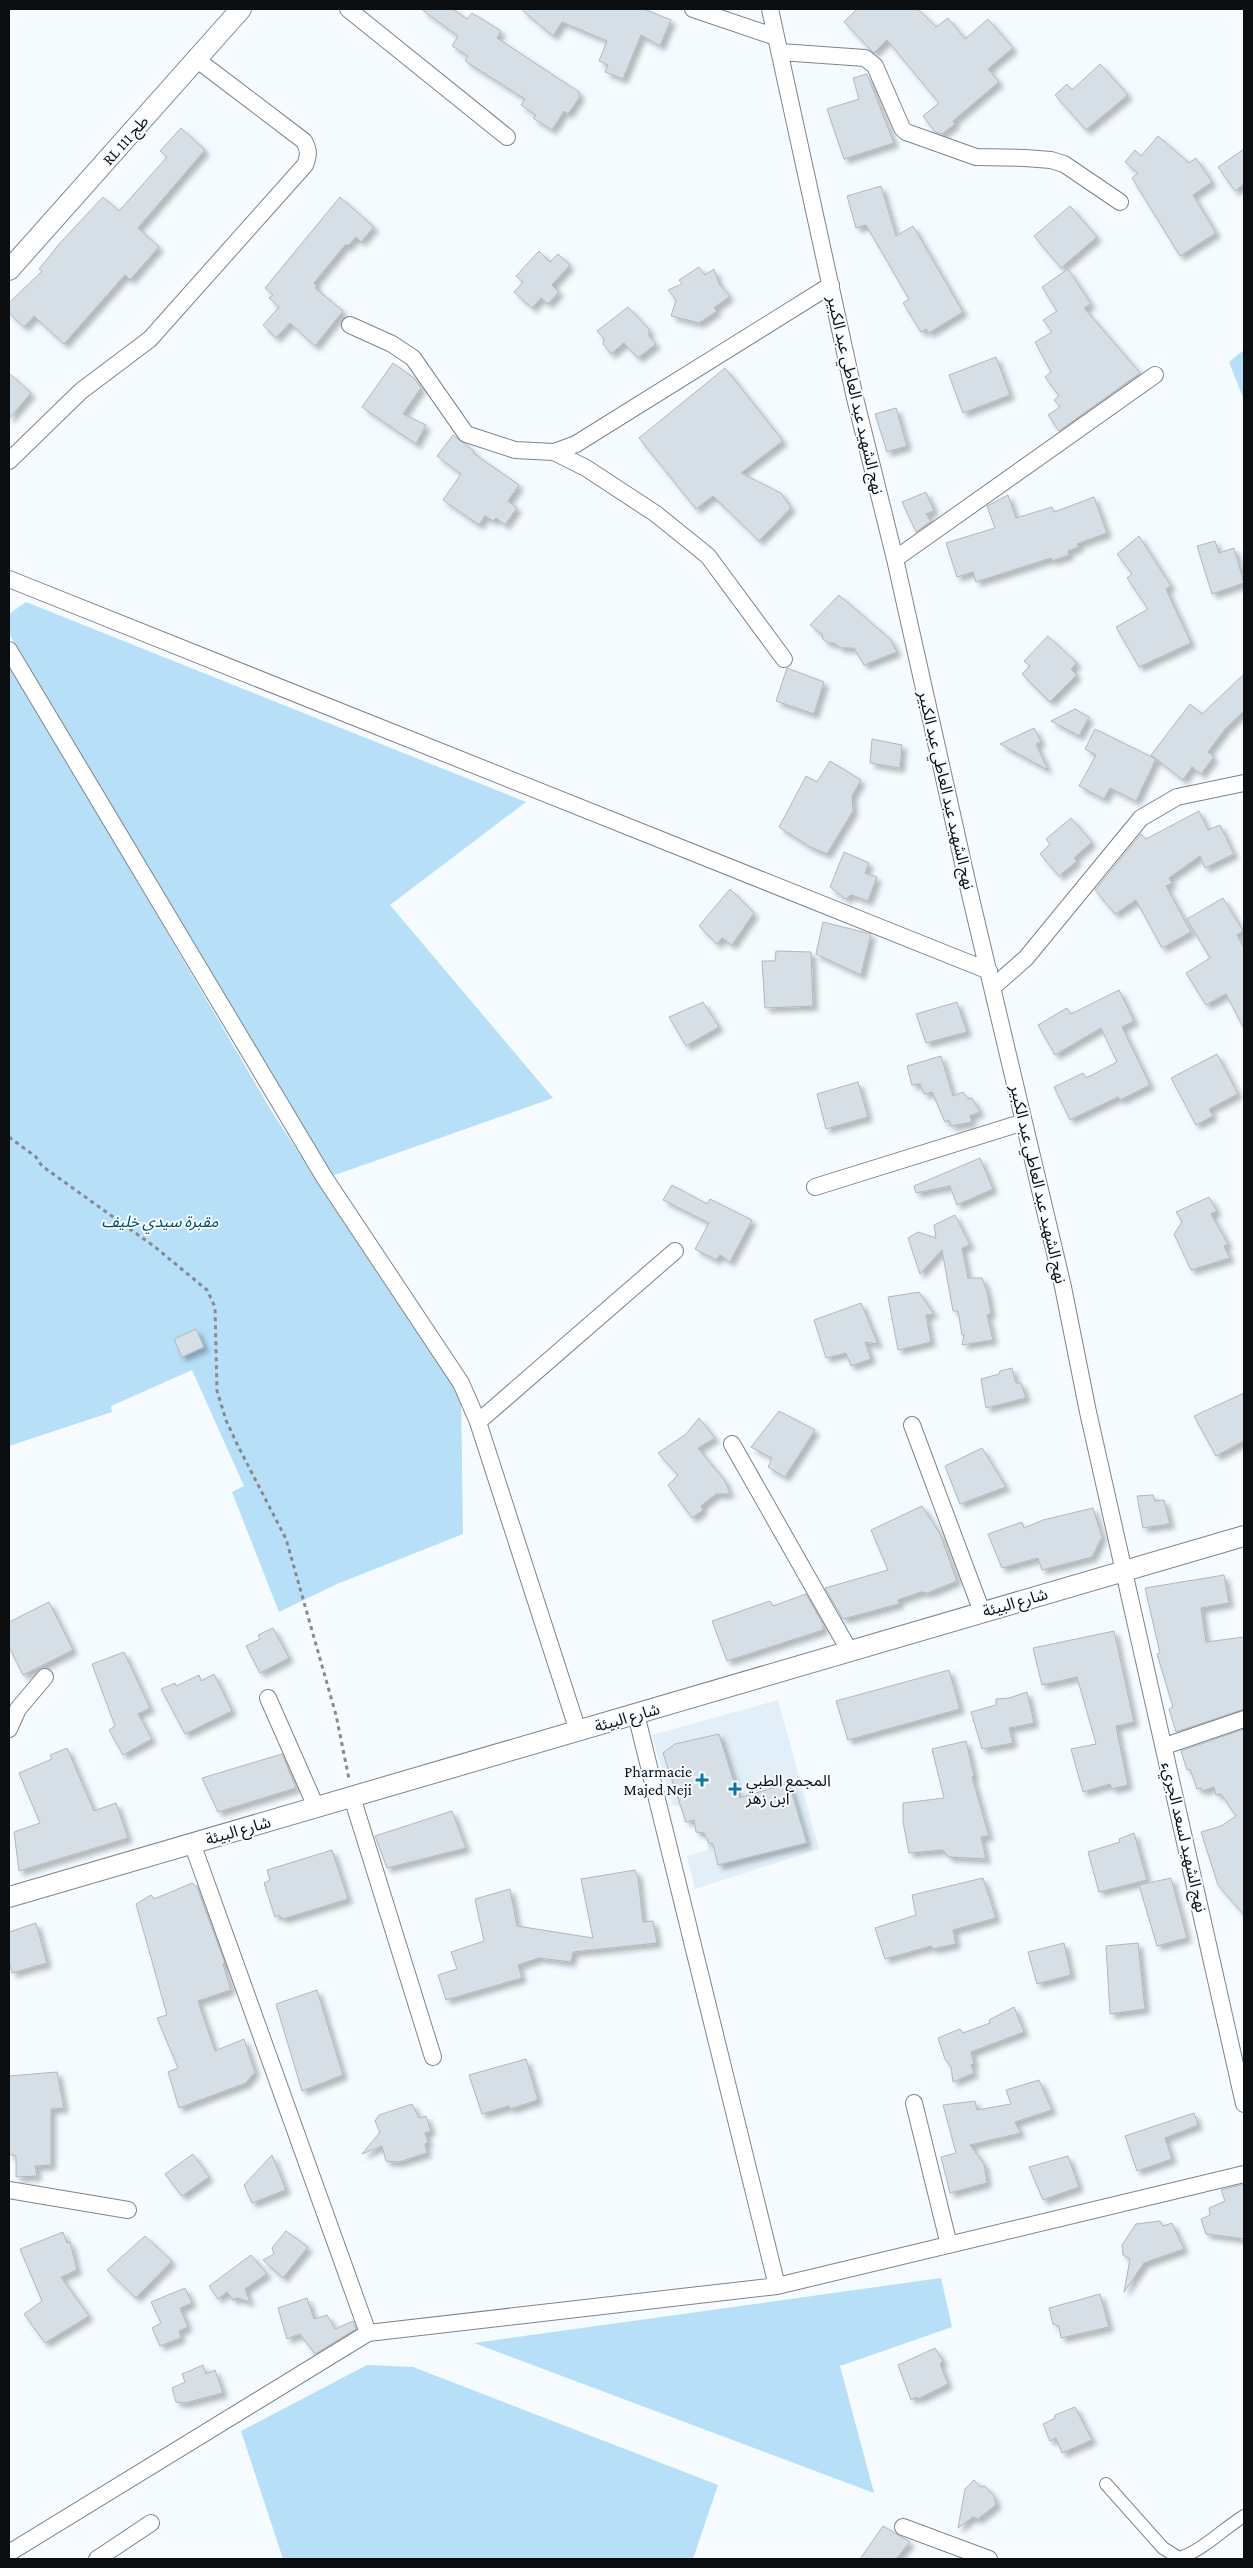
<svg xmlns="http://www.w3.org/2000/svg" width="1253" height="2568" viewBox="0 0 1253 2568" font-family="'Crimson Pro','Noto Sans Arabic',serif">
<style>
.built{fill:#e2eff8}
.green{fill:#b7dff8}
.building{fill:#d5dfe5;stroke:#afb8be;filter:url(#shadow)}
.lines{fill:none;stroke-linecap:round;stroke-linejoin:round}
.pedestrian-casing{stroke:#7c858b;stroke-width:14}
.minor-casing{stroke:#7c858b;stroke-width:18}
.tertiary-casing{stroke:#7c858b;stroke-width:22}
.path{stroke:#868a8d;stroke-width:3;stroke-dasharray:4 4;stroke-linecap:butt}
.pedestrian{stroke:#fff;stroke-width:12}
.minor{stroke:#fff;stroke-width:16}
.tertiary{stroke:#fff;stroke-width:20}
.poi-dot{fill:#0f74a1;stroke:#f5fbff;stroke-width:2}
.labels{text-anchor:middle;stroke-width:4;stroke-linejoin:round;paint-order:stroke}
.street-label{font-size:16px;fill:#0b0e10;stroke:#f5fbff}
.park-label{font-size:16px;font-style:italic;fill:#004b6b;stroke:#f5fbff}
.poi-label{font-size:16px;fill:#0b0e10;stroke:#f5fbff;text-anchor:end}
</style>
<defs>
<filter id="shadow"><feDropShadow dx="4.5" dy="4.5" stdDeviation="2.5" flood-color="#0004"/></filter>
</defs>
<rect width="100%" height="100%" fill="#f5fbff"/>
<path class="built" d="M778,1700l41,149 -124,40 -8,-33 21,-6 -1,-12 -11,-6 -2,-12 -10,3 -3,-16 -9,-2 -20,-70z"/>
<path class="green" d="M1244,350v50l-15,-38z
M26,602l500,200 -136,103 163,193 -221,78 -323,-542v-20z
M9,662l263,450 113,173 76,111 2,138 -126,50 -58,28 -47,-120 12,-6 -52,-116 -81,36 1,6 -103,34z
M941,2278l11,49 -112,39 34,127 -400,-150z
M367,2365l46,2 305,118 -25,74h-410l-42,-128z"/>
<path class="building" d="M421,9h32l14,10 5,-6 29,18 -4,7 82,54v6l-11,16 -4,-3 -12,19 -19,-12 3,-3 -15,-10 4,-6 -60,-38 3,-5 -16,-10 6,-10z
M521,9h123l27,11 -11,26 -19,-11 -18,44 -18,-7 3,-7 -9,-4 8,-20 -45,-19 -9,14z
M857,9h61l18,18 12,-9 17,21 23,-20 25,29 -25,21 11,13 -46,39 2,3 -13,10 -7,-2 -12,-16 16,-13 -52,-63 -13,13 -30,-31z
M1100,64l28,31 -42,35 -31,-35 12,-11 5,6z
M867,74l27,69 -50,16 -17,-50 32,-10 -6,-21z
M181,128l24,22 -67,78 21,19 -29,33 -5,-5 -61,69 -30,-28 -10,11 -15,-14v-10l33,-32 -3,-2 21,-26 43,-46 16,14 48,-54 -7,-6z
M1158,136l31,27 7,-5 16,24 -19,13 23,38 -36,23 -48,-78 6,-5 -13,-11 10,-12 6,6z
M1244,149v35l-9,7 -17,-24z
M881,186l15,50 17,-10 50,86 -34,21 -3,-4 -5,3 -18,-29 6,-4 -43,-74 -10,3 -9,-32z
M340,197l34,30 -13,15 -5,-5 -8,9 -2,-2 -32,39 3,3 -2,2 28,23 -28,35 -25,-23 -14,15 -13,-13 16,-18 -10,-9 4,-3 -8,-7z
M1070,206l27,31 -36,31 -27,-32z
M539,251l11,11 8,-8 12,11 -18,20 7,7 -11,12 -7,-6 -9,10 -18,-16 9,-10 -7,-6z
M699,267l6,8 9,-6 5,15 11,12 -16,12 3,3 -18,12 -28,-7 5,-16 -8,-10 14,-6 -3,-4z
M1068,269l23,35 -7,4 56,65 -81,58 -11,-16 12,-8 -6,-7 5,-4 -14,-19 6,-5 -16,-30 17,-10 -9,-12 14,-9 -15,-24z
M628,307l21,22v7l7,8 -18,14 -14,-15 -13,11 -8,-10 1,-5 -7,-8z
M996,357l14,38 -47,18 -14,-38z
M393,363l22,16 6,9 -18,26 23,11 -10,19 -54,-37z
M725,368l58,73 -42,32 40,20 10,15 -32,33 -46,-45 -17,13 -57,-71z
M9,373l22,20 -22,26z
M896,408l11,38 -20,6 -12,-38z
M453,435l21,16 -1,2 46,32 -11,16 9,7 -12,17 -9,-7 -3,3 -8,-5 -6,9 -36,-25 18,-26 -24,-18z
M926,492l8,19 -8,3 5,7 -15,11 -14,-30z
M1008,495l8,23 36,-11 2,5 40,-15 13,36 -30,11 2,3 -11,4 1,4 -17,6 -1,-3 -75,24 -3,-10 -16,5 -11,-34 49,-15 -8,-22z
M1139,536l32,50 -5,3 25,54 -52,24 -23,-40 32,-18 -21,-31 5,-4 -15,-20z
M1215,541l4,12 15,-5 10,35 -32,11 -15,-48z
M839,595l51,44 7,13 -33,13 -10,-17h-13l-7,-5h-6l-6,-5 1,-3 -13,-10z
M1048,636l29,27 -6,6 6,6 -27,27 -28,-28 8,-8 -6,-5z
M787,668l37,14 -10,32 -38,-13z
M1244,674v37l-18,17 -18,24 6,5 -13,17 -9,-7 -9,13 -32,-25 39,-51 12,10z
M1075,709l14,8 -10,19 -28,-15z
M1034,728l7,14 -5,2 12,26 -48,-26z
M1095,729l61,30 -20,42 -26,-13 -6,11 -25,-13 17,-31 -11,-6z
M872,739l30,6 -2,23 -30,-5z
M830,761l31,19 -9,16 1,15 -26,43 -17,-7 -31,-20 27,-51 11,6z
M1199,811l9,19 12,-5 14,29 -29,14 -5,-12 -31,22 3,5 -6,3 25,46 -29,16 -26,-48 -21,14 -20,-24 46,-56 5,5z
M1071,818l21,24 -18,16 3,3 -18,15 -19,-22 10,-10 -4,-5z
M844,852l25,11 -4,10 12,4 -9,24 -17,-6 -5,4 -16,-12z
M730,889l24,24 -22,32 -10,-7 -5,6 -18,-18z
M1223,898l20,33 -6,4 7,13v81l-18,-35 -20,11 -20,-32 24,-15 -23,-39z
M823,922l48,12 -10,41 -45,-21z
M776,951l35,1 2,54 -48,2 -3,-47h13z
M1119,990l15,31 -12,6 28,58 -30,15 -2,-3 -48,23 -16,-33 29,-14 3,5 31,-16 -16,-34 -46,27 -17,-30 29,-17 4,6z
M703,1002l16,25 -33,19 -17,-29z
M957,1002l10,30 -41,11 -10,-29z
M1217,1054l21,40 -29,15 4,7 -17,9 -25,-47z
M941,1056l12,40 10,-4 5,7 4,-1 8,14 -10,4 2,6 -21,4 -2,-6 -4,2 -13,-30 -8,2 -4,-10 -8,1 -5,-19z
M858,1082l10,35 -42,12 -9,-35z
M980,1158l13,31 -36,16 -7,-19 -34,7 -2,-7z
M672,1185l35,19 3,-5 42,21 -22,42 -10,-7 -4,5 -21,-11 14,-26 -46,-23z
M1209,1197l8,14 -6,3 17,30 -4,2 6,12 -39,12 -17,-36 8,-12 -6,-10z
M955,1215l15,30 -8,3 6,30h14l5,13 4,22 -4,2 6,25 -31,5 2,-10h-2l-4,-24h-5l-11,-61 -22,24 -12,-36 10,-6 18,6 -2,-13z
M919,1292l15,22 -8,1 5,27 -33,8 -10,-53z
M861,1303l17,41 -13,-2 6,17 -20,7 -5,-13 -20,5 -12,-38z
M196,1329l8,18 -22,10 -8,-18z
M1012,1368l4,15h5l5,15 -40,10 -5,-29 18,-5 1,-3z
M1244,1393v48l-28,15 -22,-40z
M779,1411l36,19 -30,47 -17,-10 4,-9 -21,-11z
M699,1418l16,20 -17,10 27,33 5,13h-14l-15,12 2,4 -11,8 -24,-33 10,-10 -20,-22 28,-19z
M982,1448l24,39 -46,17 -15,-38z
M1153,1495l2,6 9,-1 6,24 -27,4 -6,-32z
M922,1506l18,28 17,47 -29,12 -7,-1 -23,8 1,4 -56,15 -18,-31 63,-18 -17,-40z
M1093,1508l9,29 -10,20 -50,13 -4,-12 -36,10 -14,-34 34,-12 2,6 19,-8z
M1224,1575l5,28 -28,5 5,34 38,-5v72l-68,23 -7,-23 4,-2 -16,-53 3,-1 -15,-65z
M806,1594l17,30v6l-96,31 -15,-40 58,-20 3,5z
M49,1602l24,48 -50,25 -14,-28v-25z
M273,1628l16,30 -29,15 -14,-27 14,-7 -2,-4z
M1114,1631l20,91 -18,4 12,59 -16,4 -2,-5 -27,8 -12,-43 25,-5 -19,-67 -35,8 -9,-37z
M124,1652l26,56 -12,6 14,25 -29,16 -14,-25 6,-4 -23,-62z
M949,1670l11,39 -112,31 -12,-39z
M214,1674l18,37 -47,23 -24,-45 14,-6 1,3 23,-11 2,6z
M1027,1692l7,31 -25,5 4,15 -31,6 -11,-37 25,-7v-6l13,-1z
M1244,1729v186l-26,-30 -17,-53 20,-6 15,-10 -15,-22 -5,1 -2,-8 -12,4 -1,-3 -4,1 -7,-20 -3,1 -6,-19z
M719,1734l20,64 50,-15 18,60 -89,22 -5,-21 -4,-1 -5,-10 -8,-1 -2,-12 -8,2 -23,-69 12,-9z
M966,1741l8,35 -2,1 17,59 -8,1 5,22 -37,-2 -6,-7 -34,3 -6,-31v-19l41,-5 -12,-49z
M67,1748l27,63 22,-8 12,35 -109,33 -5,-39 26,-9 -21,-50 33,-14 -2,-4z
M282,1754l14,34 -78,24 -16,-34z
M452,1811l14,37 -79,20 -12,-32z
M1134,1833l13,47 -48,12 -11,-40 32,-10 -1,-3z
M332,1850l16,49 -65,20 -4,-4 -4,2 -11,-34 6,-3 -3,-10z
M635,1870l3,7 5,45 10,-1 4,22 -84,9 -2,10 -32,-4 -21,7 4,13 -76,22 -8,-25 19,-6 -6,-17 33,-11 -9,-42 35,-10 7,37 76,12 -12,-59z
M983,1878l13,40 -43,12 3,14 -23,5 -2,-3 -46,13 -10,-31 41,-13 -4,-20z
M1171,1878l16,60 -30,8 -18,-61z
M192,1883l5,4 28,76 -2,1 8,26 -33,11 17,50 29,-12 11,33 -9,11 -67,25 -11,-36 10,-4 -21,-50 10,-3 -31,-111 15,-9 3,4z
M36,1923l11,40 -35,10 -3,-12v-29z
M1064,1943l7,32 -34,9 -9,-32z
M1138,1943l7,66 -35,5 -4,-68z
M317,1990l26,85 -41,16 -26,-87z
M1014,2007l10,25 -53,20 3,12 -3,1 3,8 -21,9 -2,-15 -6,-8 -7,-21 22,-9 3,4 27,-10 -1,-3z
M526,2059l12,41 -28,9 -1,-3 -27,8 -13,-39z
M57,2072l7,36 -13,1v56l-16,1 2,10 -21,1v-21l-7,-2v-78z
M1039,2080l13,30 -37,12 6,11 -51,12 14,19 3,19 -37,10 -9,-36 15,-4 -13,-48 32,-4 2,9 34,-6 -5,-14z
M412,2104l7,14 7,-2 5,15 -6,2 3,9 -3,2 2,9 -28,9 -13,-1 -4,-15 -20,8 18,-22 -5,-11 4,-6z
M1194,2113l4,12 -33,13 7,21 -35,12 -12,-35z
M193,2154l16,23 -27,19 -17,-22z
M272,2155l14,35 -34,13 -8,-18z
M1068,2156l11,31 -36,13 -14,-33z
M1244,2184v55l-38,-5 -5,-15 9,-4 -1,-7 16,-7 -4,-11z
M1160,2221l3,5 9,-3 12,26 -40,14 -20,29 6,-33 -7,-4 -1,-10 14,-21z
M286,2231l22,16 -25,31 -20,-18 11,-6 -2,-6z
M63,2232l4,11 3,-1 7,28 -16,7 28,39 -44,27 -21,-29 18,-13 -22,-52z
M145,2236l27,25 -36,37 -29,-28z
M251,2255l16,19 -22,15 5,13 -13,-4 -4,2 -6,-8 -9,7 -9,-13z
M185,2288l7,15 -12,5 8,19 -9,4 2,7 -21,8 -8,-18 9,-5 -10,-21z
M1100,2294l9,33 -48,11 -2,-12 -6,-2 -4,-16z
M307,2298l7,21 13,-4 8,14 18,-8 3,8 -41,25 -15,-20 -13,5 -9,-31z
M935,2348l8,13 -3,3 8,20 -30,15 -2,-2 -5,3 -13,-35z
M203,2365l3,9 9,-4 8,23 -38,10 -9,-1 -4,-14 13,-6 -3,-8z
M1075,2407l17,33 -30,13 -6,-15 -6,3 -7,-17 12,-6v-3z
M974,2480l7,7 4,-1 9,10 2,9 -18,14 -5,-2 -15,11 7,-39z
M883,2526l27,16 -14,17h-36z"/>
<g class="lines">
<g class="pedestrian-casing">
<path id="pedestrian" d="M1106,2484l57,64 16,10c23,-7 44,-29 65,-42"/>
</g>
<g class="minor-casing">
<path id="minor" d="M348,9l159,128
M693,9l83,28
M770,9l85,389 40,161 74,331 94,397 25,125 156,692
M780,52l85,6 10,8 27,62 4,4 70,25 49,1 26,2 13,4 56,38
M350,325l42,19 21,14 53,76 49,16 39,2 22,-8 255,-159
M554,452l32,16 70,46 52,42 76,103
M9,461l72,-70 69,-52 155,-174c4,-10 4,-15 -1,-24l-108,-82
M895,559l260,-184
M9,579l980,392
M9,650l315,527 137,206 17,39 100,309
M993,987l33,-29 115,-140 36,-21 67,-14
M815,1187l209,-65
M478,1422l197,-171
M912,1425l70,187
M732,1444l117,206
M268,1698l48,109
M636,1714l141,572
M9,1729l9,-20 27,-32
M1165,1746l79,-27
M352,1797l81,260
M192,1843l176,490
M914,2103l35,142
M9,2190l119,20
M903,2527l86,32
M9,2553l359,-220 409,-47 467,-112
M97,2559l54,-36"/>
</g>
<g class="tertiary-casing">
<path id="tertiary" d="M9,270l232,-261
M9,1897l1235,-361"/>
</g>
<path class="path" d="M9,1137l27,20 6,9 113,81 52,43 8,17 2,84 9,29 11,24 49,95 50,176 13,64"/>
<use href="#pedestrian" class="pedestrian"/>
<use href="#minor" class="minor"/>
<use href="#tertiary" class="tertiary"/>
</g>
<g class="poi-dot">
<path d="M699.5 1772.5h5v5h5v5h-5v5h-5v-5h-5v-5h5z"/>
<path d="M732.5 1781.5h5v5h5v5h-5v5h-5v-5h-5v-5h5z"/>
</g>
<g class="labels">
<g class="street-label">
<text transform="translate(125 140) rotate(-48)" y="6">RL طج 111</text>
<text transform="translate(856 395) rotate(77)" y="6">نهج الشهيد عبد العاطي عبد الكبير</text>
<text transform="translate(947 790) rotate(77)" y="6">نهج الشهيد عبد العاطي عبد الكبير</text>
<text transform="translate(1039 1184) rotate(77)" y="6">نهج الشهيد عبد العاطي عبد الكبير</text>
<text transform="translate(1015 1602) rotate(-16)" y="6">شارع البيئة</text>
<text transform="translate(627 1717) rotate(-16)" y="6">شارع البيئة</text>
<text transform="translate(238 1830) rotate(-16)" y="6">شارع البيئة</text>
<text transform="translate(1185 1837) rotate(77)" y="6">نهج الشهيد لسعد الجريء</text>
</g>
<g class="park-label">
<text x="160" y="1227">مقبرة سيدي خليف</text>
</g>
<g class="poi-label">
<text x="692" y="1777">Pharmacie<tspan x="692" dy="18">Majed Neji</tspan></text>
<text x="746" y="1786" text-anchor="start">المجمع الطبي<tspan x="746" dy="18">ابن زهر</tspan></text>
</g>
</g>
<rect width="1253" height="2568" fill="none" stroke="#0b0e10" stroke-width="20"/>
</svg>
